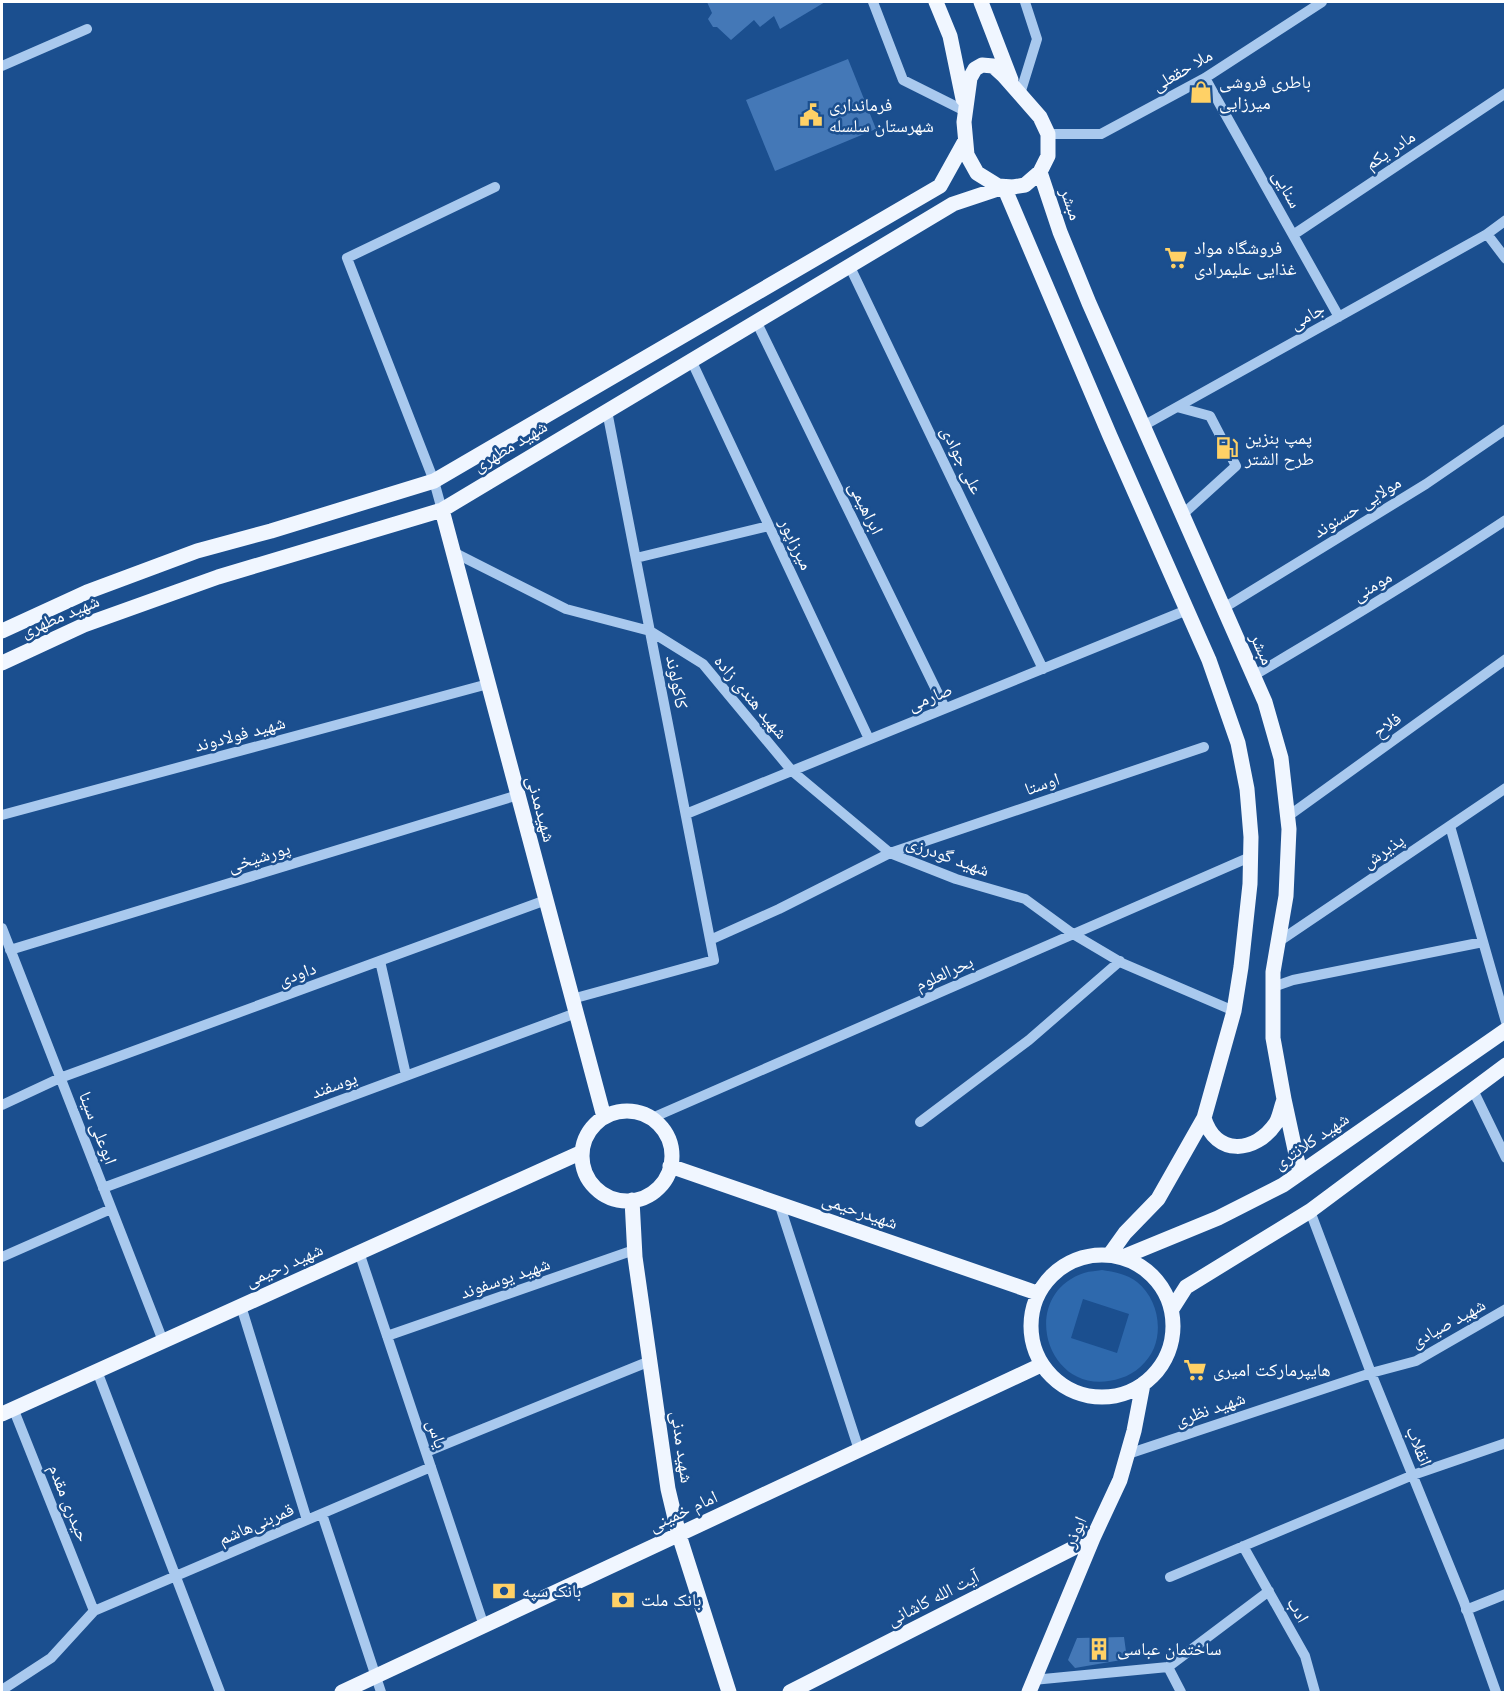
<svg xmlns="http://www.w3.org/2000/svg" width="1507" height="1694" viewBox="0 0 1507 1694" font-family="'Open Sans','Noto Naskh Arabic',sans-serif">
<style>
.green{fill:#2e69ad;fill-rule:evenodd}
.building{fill:#4478b7}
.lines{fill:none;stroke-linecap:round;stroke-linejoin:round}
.minor{stroke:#a9c9ee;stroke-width:10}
.major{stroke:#f0f6ff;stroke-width:15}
.labels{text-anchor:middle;stroke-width:5;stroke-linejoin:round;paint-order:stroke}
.street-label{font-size:18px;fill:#fff;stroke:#1b4f8f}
.poi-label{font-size:18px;fill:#fff;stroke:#1b4f8f;text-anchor:start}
</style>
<rect width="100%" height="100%" fill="#1b4f8f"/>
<path class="green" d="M1102,1270c12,2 25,4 35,12 19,15 26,44 17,66 -6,14 -19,26 -33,30 -73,25 -106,-82 -37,-105 6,-2 13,-2 18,-3zM1083,1299l46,15 -12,39 -46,-15z"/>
<path class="building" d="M707,2h118l-45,27 -6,-13 -14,11 -6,-7 -23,20 -14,-13h-4l-5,-8 4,-6z
M848,59l28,70 -101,42 -29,-71z
M1124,1637l3,22 -52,9 -7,-8 9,-22z"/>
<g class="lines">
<path class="minor" d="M873,2l30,78 62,31
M2,66l85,-37
M1205,78l134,239
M1020,94l17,-55 -12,-37
M1048,134h53l104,-56 117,-76
M1487,234l19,25
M1293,235l213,-142
M850,267l193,402
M757,323l188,385
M692,362l177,377
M1177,407l33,9 26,50 -54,49
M1143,426l344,-192 19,-14
M442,510l-8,-29 -87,-223 148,-71
M453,552l113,57 84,22 53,33 89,107 98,82 66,26 69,20 48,35 49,29 112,48
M636,558l133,-32
M1222,609l204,-125 80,-55
M1253,676c85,-50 170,-101 253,-156
M686,814l501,-204
M2,815l486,-131
M1287,817l219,-158
M1450,826l56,196
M2,928l161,413
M710,940l69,-31 111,-56 314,-106
M1278,942l228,-154
M10,950l508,-155
M380,961l26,114
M1273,987l20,-7 190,-38
M572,999l142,-39 -107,-549
M1473,1090l33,68
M2,1105l58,-27 486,-178
M652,1118l598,-261
M920,1122l109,-82 91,-79
M103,1188l473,-175
M779,1203l80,247
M1310,1211l61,162 93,229 32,90
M359,1252l125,374
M2,1257l109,-48
M241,1306l66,214
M387,1336l247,-86
M97,1371l123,321
M13,1408l81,203
M426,1452l224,-91
M1128,1454l243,-81 45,-12 90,-52
M322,1514l59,178
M1243,1546l62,110 10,36
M1170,1577l243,-102 93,-32
M1466,1610l40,-16
M1168,1667l101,-76
M1168,1667l13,25
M1033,1680l135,-13
M2,1690l49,-32 43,-47 337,-144"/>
<path class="major" d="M936,2l14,34 13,63
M981,2l30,78
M982,65l11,1 11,10 36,41 8,17v22l-8,16 -15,13 -12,2 -15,-1 -21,-13 -10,-18 -3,-33 6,-44 5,-9z
M1040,172l20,60 29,71 176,399 16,56 8,71 -3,67 -13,76v66l11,61 16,74
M442,510l162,607
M2,631l85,-39 110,-41 74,-20 163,-50 506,-295 25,-45
M2,663l82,-38 134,-48 224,-67 511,-306 51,-17 106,249 99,224 29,83 9,46 4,48 -1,47 -9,83 -7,44 -30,107 -46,81 -33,34 -15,21
M582 1156a45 45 0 1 1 90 0a45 45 0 1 1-90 0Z
M1204,1118c12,38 51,36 72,5 4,-7 5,-16 8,-23
M670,1166l367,127
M632,1200l3,57 33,232 11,46 50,157
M1031 1326a71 71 0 1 1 142 0a71 71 0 1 1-142 0Z
M1123,1257l95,-39 65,-33 223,-155
M1172,1309l14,-22 124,-76 196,-146
M2,1414l580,-262
M342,1692l699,-327
M790,1692l303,-154
M1029,1692l64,-154 27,-58 14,-49 9,-47"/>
</g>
<defs>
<g id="shop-bare" transform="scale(1.8)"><path d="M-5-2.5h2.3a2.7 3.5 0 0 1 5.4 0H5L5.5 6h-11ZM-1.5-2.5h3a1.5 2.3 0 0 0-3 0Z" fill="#ffd166" stroke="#1b4f8f" stroke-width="2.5" paint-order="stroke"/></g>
<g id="civic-bare" transform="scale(1.8)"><path d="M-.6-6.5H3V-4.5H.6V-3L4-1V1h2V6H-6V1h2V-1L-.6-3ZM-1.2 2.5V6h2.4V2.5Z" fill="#ffd166" stroke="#1b4f8f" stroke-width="2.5" paint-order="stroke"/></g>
<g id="supermarket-bare" transform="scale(1.8)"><path d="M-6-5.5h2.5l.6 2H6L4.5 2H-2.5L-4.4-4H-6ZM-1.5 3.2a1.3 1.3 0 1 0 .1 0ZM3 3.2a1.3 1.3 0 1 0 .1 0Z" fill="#ffd166" stroke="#1b4f8f" stroke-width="2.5" paint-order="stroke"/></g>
<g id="fuel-bare" transform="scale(1.8)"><path d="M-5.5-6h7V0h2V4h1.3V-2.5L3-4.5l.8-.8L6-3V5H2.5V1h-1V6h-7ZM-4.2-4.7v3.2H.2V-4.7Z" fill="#ffd166" stroke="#1b4f8f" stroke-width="2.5" paint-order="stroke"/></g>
<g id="bank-bare" transform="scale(1.8)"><path d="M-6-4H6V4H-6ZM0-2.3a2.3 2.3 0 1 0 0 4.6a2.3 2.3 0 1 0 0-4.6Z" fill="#ffd166" stroke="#1b4f8f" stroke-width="2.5" paint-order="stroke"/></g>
<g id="building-bare" transform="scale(1.8)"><path d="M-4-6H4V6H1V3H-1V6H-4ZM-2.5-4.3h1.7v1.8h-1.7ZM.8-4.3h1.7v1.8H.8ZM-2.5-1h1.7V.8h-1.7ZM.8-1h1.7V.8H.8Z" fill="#ffd166" stroke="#1b4f8f" stroke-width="2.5" paint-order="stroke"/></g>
</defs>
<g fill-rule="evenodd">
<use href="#shop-bare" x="1201" y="92"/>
<use href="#civic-bare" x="811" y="115"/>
<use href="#supermarket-bare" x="1176" y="258"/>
<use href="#fuel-bare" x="1227" y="448"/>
<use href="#supermarket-bare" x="1195" y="1370"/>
<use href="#bank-bare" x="504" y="1591"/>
<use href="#bank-bare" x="623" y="1600"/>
<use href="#building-bare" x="1099" y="1649"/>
</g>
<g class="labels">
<g class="street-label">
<text transform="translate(1182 70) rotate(-30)" y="6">ملا حقعلی</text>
<text transform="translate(1390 150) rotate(-34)" y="6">مادر یکم</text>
<text transform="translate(1287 189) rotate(61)" y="6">سنایی</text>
<text transform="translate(1071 204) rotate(71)" y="6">مبشر</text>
<text transform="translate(1307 316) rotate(-29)" y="6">جامی</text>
<text transform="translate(510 446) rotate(-31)" y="6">شهید مطهری</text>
<text transform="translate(962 460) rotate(64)" y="6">علی جوادی</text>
<text transform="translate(1357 507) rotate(-32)" y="6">مولایی حسنوند</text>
<text transform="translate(866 508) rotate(64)" y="6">ابراهیمی</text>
<text transform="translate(796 544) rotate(65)" y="6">میرزاپور</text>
<text transform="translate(1372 586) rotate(-31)" y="6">مومنی</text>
<text transform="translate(60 616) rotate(-23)" y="6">شهید مطهری</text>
<text transform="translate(1262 649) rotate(66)" y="6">مبشر</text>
<text transform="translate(677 682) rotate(79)" y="6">کاکولوند</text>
<text transform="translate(751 697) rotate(50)" y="6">شهید هندی زاده</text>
<text transform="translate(930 697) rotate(-22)" y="6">صارمی</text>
<text transform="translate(1387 725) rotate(-36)" y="6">فلاح</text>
<text transform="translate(240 734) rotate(-15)" y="6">شهید فولادوند</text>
<text transform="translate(1042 784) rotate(-19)" y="6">اوستا</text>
<text transform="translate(541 809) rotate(75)" y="6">شهیدمدنی</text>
<text transform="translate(1383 851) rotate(-34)" y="6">پذیرش</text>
<text transform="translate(948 856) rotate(20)" y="6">شهید گودرزی</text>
<text transform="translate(259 857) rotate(-17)" y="6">پورشیخی</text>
<text transform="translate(944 973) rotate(-24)" y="6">بحرالعلوم</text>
<text transform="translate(297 974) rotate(-20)" y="6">داودی</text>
<text transform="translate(334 1085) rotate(-20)" y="6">یوسفند</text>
<text transform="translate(98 1128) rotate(69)" y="6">ابوعلی سینا</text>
<text transform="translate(1311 1141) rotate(-34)" y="6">شهید کلانتری</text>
<text transform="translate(860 1211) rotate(19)" y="6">شهیدرحیمی</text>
<text transform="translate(284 1265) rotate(-24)" y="6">شهید رحیمی</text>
<text transform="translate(505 1278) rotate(-19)" y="6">شهید یوسفوند</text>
<text transform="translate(1448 1323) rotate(-29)" y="6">شهید صیادی</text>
<text transform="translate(1210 1409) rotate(-19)" y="6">شهید نظری</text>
<text transform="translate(437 1434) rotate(72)" y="6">یاس</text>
<text transform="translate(1419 1446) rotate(68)" y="6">انقلاب</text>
<text transform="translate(682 1447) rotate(82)" y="6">شهید مدنی</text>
<text transform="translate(69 1503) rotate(68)" y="6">حیدری مقدم</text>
<text transform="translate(683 1511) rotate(-25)" y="6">امام خمینی</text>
<text transform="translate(256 1524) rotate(-23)" y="6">قمربنی‌هاشم</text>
<text transform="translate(1075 1532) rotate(-66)" y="6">ابوذر</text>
<text transform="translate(933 1598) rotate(-27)" y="6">آیت الله کاشانی</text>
<text transform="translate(1298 1610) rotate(61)" y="6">ادب</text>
</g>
<g class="poi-label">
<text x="1219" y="88">باطری فروشی<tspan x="1219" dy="21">میرزایی</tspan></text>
<text x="829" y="111">فرمانداری<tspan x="829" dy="21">شهرستان سلسله</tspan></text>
<text x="1194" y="254">فروشگاه مواد<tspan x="1194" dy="21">غذایی علیمرادی</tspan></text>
<text x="1245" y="444">پمپ بنزین<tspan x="1245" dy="21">طرح الشتر</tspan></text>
<text x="1213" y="1376">هایپرمارکت امیری</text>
<text x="522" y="1597">بانک سپه</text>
<text x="641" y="1606">بانک ملت</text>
<text x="1117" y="1655">ساختمان عباسی</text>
</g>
</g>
<rect width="1507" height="1694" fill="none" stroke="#ffffff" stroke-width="6"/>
</svg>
